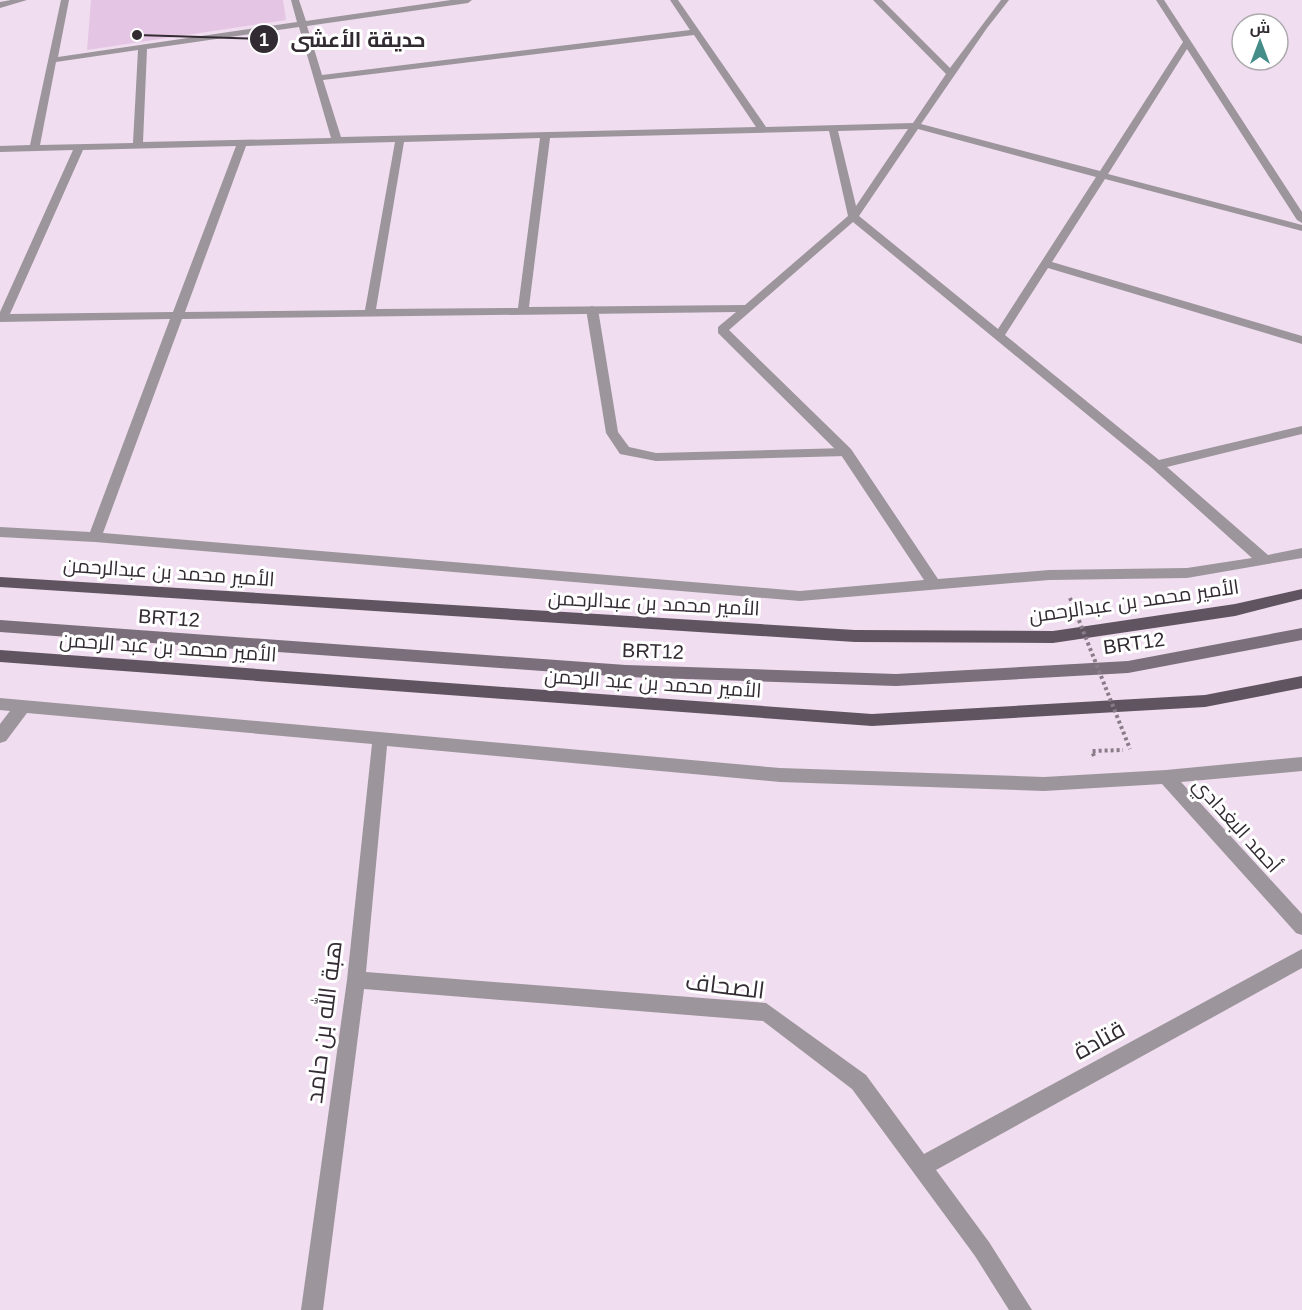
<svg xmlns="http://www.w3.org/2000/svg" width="1302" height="1310" viewBox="0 0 1302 1310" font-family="Helvetica,Cairo,sans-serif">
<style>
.green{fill:#e5c5e4}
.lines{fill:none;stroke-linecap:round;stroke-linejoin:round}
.path{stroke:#897c88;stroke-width:4;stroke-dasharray:3 3;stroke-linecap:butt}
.lane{fill:#9c959c;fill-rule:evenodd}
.street{fill:#9c959c;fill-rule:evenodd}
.secondary{fill:#7a6f7a;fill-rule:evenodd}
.primary{fill:#615461;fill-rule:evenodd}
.path-bridge{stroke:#897c88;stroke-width:4;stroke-dasharray:3 3;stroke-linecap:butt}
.labels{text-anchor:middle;stroke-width:6;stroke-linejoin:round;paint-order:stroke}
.street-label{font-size:20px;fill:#322b32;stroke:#fff}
.near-street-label{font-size:24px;fill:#322b32;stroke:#fff}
.leader{fill:none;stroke:#322b32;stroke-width:2}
.callout-dot{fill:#322b32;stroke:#fff;stroke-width:2}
.mark-label{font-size:18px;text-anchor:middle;font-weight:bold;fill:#fff}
.callout-label{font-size:21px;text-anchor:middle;font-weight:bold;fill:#322b32;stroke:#fff;stroke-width:6;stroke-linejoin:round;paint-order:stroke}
</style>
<rect width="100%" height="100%" fill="#f0ddef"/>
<path class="green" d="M91,0h192l3,20 -199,30z"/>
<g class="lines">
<path class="path" d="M1094,756l-2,-5 31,-1"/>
<path class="lane" d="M592,306l6,3 20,123 11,15 27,6 190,-5 6,4 -6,4 -190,5 -36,-7 -14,-21 -20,-124z"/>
<path class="street" d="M11,0h16l-27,8v-6z
M61,0h8l-11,57 239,-35 -6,-22h8l7,21 145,-21h21l-4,3 -161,23 15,49 368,-45 -20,-30h8l88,127 147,-4 33,-49 -73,-74h9l68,68 51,-68h8l-22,28 -66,96 179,47 83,-129 -27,-42h8l138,212v11l-5,-3 -110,-171 -79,125 194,51v6l-197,-52 -53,83 250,74v8l-254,-76 -43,67 154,125 143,-34v8l-135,33 101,88 34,-7v10l-115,20 -138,2 -249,21 -705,-59 -95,-5v-10l90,5 80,-213 -170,3v-10l73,-162 -73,2v-6l30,-1zM299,27l32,111 -188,4 4,-93zM694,35l62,92 -415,10 -18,-57zM138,50l-5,93 -93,2 16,-83zM908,129l-52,77 -18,-75zM918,129l178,48 -98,152 -139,-113zM829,131l19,85 -103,89 -216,2 21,-169zM540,138l-22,170 -142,1 28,-167zM395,142l-30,168 -180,2 61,-166zM236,146l-63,166 -163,2 73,-164zM853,222l299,246 100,90 -65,10 -138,2 -111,9 -87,-130 -122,-119zM736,312l-18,15v6l123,122 83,125 -124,11 -697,-58 79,-214z
M0,698l780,70 264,9 122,-7 136,-13v14l-121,11 121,132v21l-6,-2 -134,-149 -118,7 -264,-9 -393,-36 -21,226 400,31 100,72 58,79 378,-205v19l-366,202 53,72 43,68h-23l-34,-54 -123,-167 -89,-68 -399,-32 -41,321h-22l46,-330 25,-236 -345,-31 -21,28 -6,2v-19l10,-13 -10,-1z"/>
<path class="secondary" d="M0,620l626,45 270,9 232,-13 174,-33v12l-174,33 -232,13 -270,-9 -626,-45z"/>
<path class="primary" d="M0,577l855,53 198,1 182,-27 67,-15v10l-67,17 -182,27 -198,-1 -855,-55z
M0,650l872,64 333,-19 97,-19v12l-97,19 -333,19 -872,-64z"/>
<path class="path-bridge" d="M1070,598l60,151"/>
</g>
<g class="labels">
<g class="street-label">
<text transform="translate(169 572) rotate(4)" y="7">الأمير محمد بن عبدالرحمن</text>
<text transform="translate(1134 601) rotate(-8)" y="7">الأمير محمد بن عبدالرحمن</text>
<text transform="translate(654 603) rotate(3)" y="7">الأمير محمد بن عبدالرحمن</text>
<text transform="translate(169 618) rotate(4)" y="7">BRT12</text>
<text transform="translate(1134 643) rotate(-8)" y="7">BRT12</text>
<text transform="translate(168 647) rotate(4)" y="7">الأمير محمد بن عبد الرحمن</text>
<text transform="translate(653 651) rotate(2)" y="7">BRT12</text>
<text transform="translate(653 683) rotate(4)" y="7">الأمير محمد بن عبد الرحمن</text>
<text transform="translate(1237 825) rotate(48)" y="7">أحمد البغدادي</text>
</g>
<g class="near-street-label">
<text transform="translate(725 986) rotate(7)" y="8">الصحاف</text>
<text transform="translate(324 1022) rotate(-83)" y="8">هبة الله بن حامد</text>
<text transform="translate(1099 1040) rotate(-29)" y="8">قتادة</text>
</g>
</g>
<path class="leader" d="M137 35L264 39"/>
<g class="callout-dot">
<circle cx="137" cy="35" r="6"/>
<circle cx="264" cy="39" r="15"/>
</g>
<g class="mark-label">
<text x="264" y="46">1</text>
</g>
<g class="callout-label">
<text x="358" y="47">حديقة الأعشى</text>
</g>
<g transform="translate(1260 42)"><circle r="28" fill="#ffffff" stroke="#adaaad" stroke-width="1.5"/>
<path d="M0-4.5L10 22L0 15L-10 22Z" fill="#458d89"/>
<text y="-9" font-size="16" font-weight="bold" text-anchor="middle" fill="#322b32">ش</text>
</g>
</svg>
